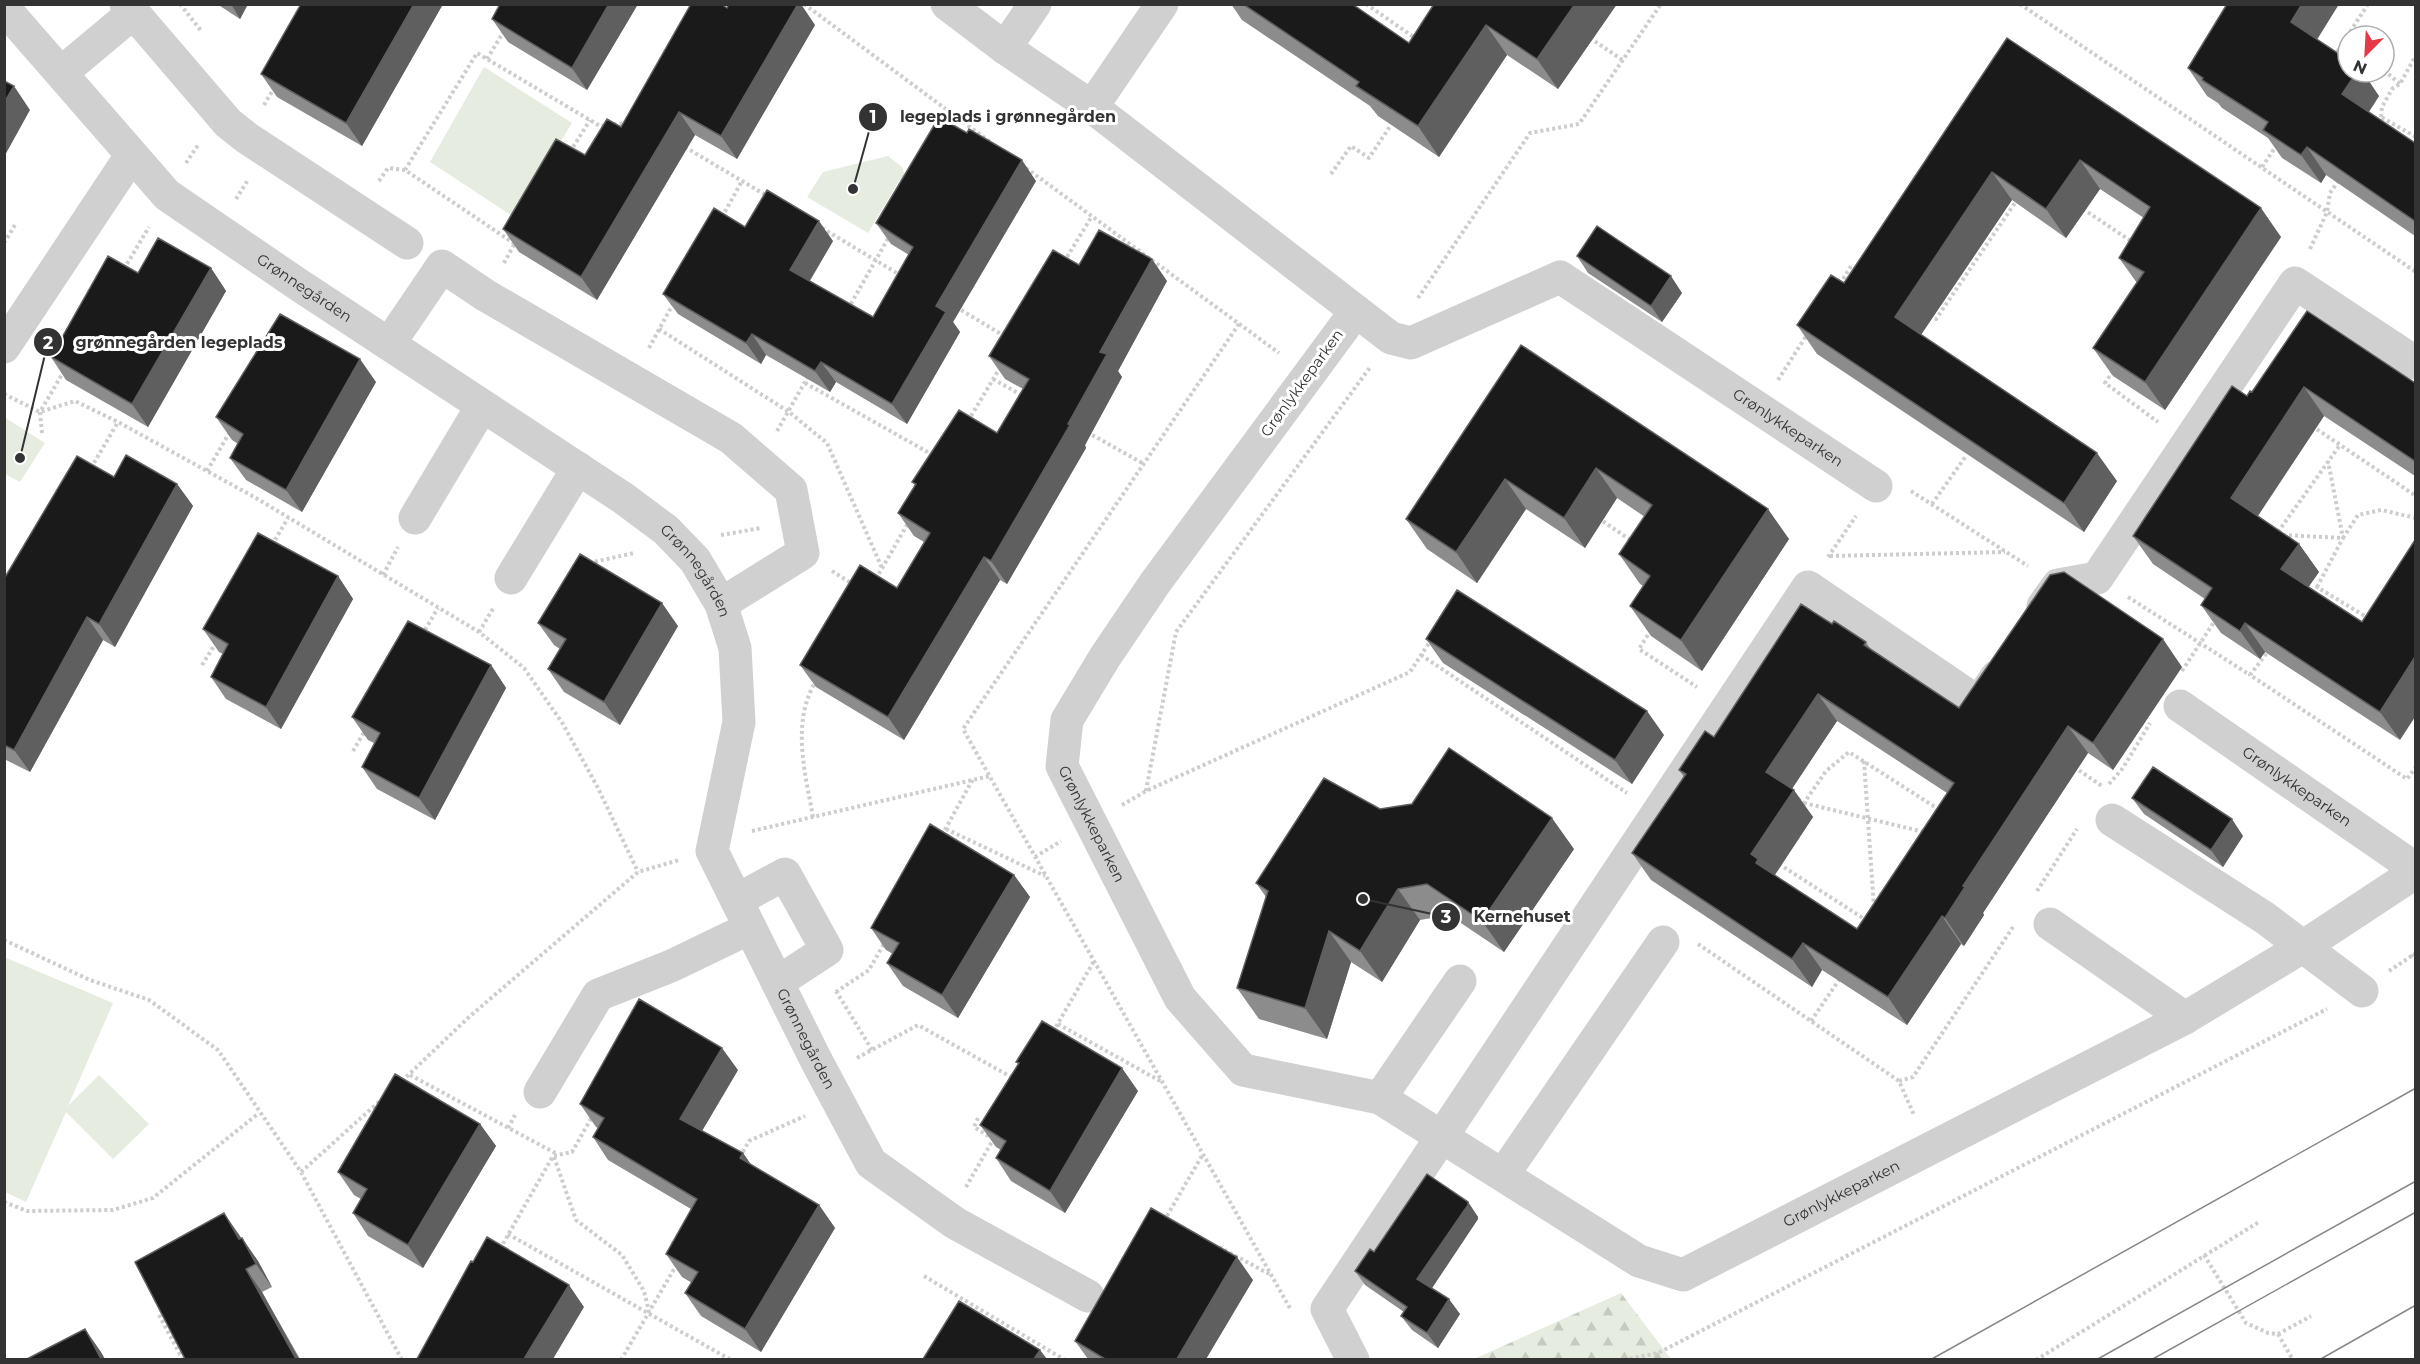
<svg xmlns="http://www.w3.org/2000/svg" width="2420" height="1364" viewBox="0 0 2420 1364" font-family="Montserrat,sans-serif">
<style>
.green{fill:#e6ecdf}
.forest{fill:url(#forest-firs)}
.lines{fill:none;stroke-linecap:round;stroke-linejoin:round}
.path{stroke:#cdcdcd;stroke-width:4;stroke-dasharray:3 3;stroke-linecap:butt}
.minor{stroke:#d0d0d0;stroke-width:33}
.tram{stroke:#888;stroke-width:1.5}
.wall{fill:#8c8c8c;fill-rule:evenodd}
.shaded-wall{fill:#5f5f5f}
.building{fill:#1a1a1a;stroke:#5f5f5f;stroke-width:1.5;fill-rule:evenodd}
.labels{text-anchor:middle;stroke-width:6;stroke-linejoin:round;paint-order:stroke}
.street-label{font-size:15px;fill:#333;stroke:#fff}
.leader{fill:none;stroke:#333;stroke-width:2}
.callout-dot{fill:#333;stroke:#fff;stroke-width:2}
.mark-label{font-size:18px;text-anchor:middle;font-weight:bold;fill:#fff}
.callout-label{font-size:16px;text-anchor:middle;font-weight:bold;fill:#333;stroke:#fff;stroke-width:6;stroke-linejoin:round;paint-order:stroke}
</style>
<defs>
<pattern id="forest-firs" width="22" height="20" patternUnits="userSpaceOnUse" patternTransform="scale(1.5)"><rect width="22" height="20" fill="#e6ecdf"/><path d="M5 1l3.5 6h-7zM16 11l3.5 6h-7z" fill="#c6cbc0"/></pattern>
</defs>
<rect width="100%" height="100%" fill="#fff"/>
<path class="green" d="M484,67l88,56 -58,94 -84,-55z
M888,156l14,11 3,8 -6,6 -31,52 -61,-36 16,-25z
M4,417l41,26 -25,39 -15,-8z
M4,957l109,46 -45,103 31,-31 50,49 -36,35 -47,-47 -40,90 -21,-10z"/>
<path class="forest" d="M1621,1293l50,66h-197z"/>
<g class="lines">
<path class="path" d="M180,4l22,28
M804,4l189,140
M1366,4l49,34
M2020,4l396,268
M1590,38l34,23
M2334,57l34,-53
M487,59l17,-28
M2384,70l16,14
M264,105l10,-17
M2381,117l1,-10 10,-18 8,-5 16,-29
M2378,121l3,-4 35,20
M685,147l84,50
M570,152l20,-32
M186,163l12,-18
M2262,167l16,-24
M1026,168l253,185
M405,170l72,-117 123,73 27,-3
M1331,174l20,-28 18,12 22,-33
M379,181l9,-13 17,2 110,74
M236,199l12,-19
M2083,209l51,34
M722,217l20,-36
M822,228l78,47
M4,243l11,-18
M2310,249l17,-37 3,-19 9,-13
M1064,262l28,-46
M504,263l12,-22
M124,269l25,-42
M1840,284l11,-18 6,4
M1418,298l112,-165 49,-9 82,-120
M956,307l50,30
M848,309l42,-74
M1930,315l6,4 81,-119
M1239,324l-276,405 328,581
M659,329l130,83 38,31 55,125
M649,348l25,-46
M2113,371l-8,12 53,39
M993,379l30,17
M1778,380l30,-47
M805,383l128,72
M4,394l36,18 35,-11 43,21 138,76 223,134 45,36 39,56 35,64 40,84
M968,421l33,-55
M2312,426l104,70
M777,431l32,-56
M1087,432l57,32
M42,433l-2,-21 24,-41
M91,468l27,-46
M207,471l24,-41
M1911,491l117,75
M1932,504l34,-48
M1598,518l34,23
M2278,532l62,-87
M721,535l40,-7
M2283,535l60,3 15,-23 23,-5 35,8
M272,545l16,-27
M1830,556l175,-4
M1828,557l28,-41
M589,563l45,-10
M832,571l22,14
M383,575l15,-28
M876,579l32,-56
M2317,587l26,-49 -15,-77
M2312,593l5,-6 51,31
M2128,597l122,78
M1651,630l-12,19 58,38
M479,632l15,-25
M422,635l16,-27
M2270,649l-20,26 157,104 9,-12
M1421,655l206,138
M202,665l14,-22
M2182,671l34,-52
M353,751l13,-22
M1864,761l10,147
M2074,767l28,19
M2109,784l14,-16 27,-45
M1146,791l30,-159 195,-266
M1798,799l6,4 22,-32 23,-19 86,55 3,4
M1804,803l120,29
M1122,805l24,-14 264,-119 21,-32
M813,817c-8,-45 -22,-95 3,-136
M946,829l99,47
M752,831l238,-55
M942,835l31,-56
M1035,857l26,-16
M1779,864l87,56
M2037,891l40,-62
M4,940l86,40 59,20 69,50 83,122 101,188
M1698,944l201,137 15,34
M2412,954l4,6
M2389,971l27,-18
M836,991l36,59
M836,992l33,-22 16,-28
M1811,1021l30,-44
M1058,1024l104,58
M1053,1032l41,-71
M857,1058l61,-33 95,53
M410,1075l147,79
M402,1081l67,-64 169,-145 41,-12
M1899,1081l14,-4 100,-150
M978,1118l-4,9 16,10
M508,1128l7,-13
M554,1157l22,63 46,35 22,36 5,20
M740,1157l9,-16 56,-25
M301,1172l80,-72
M966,1187l28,-49
M4,1202l23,9 86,-1 40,-12 106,-85
M1164,1221l39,-67
M508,1234l223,126
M1219,1247l52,28
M500,1249l53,-93 19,-4 20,-35
M2204,1255l42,68 22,10 10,1 33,-18
M924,1276l141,84
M159,1315l24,45
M2278,1334l15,26
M621,1360l56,-96
M1624,1360l34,-7 669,-344
M2036,1360l223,-138"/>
<g class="minor">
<path d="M126,4l102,119 19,15 160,105"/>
<path id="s1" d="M947,4l58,44 87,59 264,204 -201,272 -50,74 -38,63 -5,46 118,232 63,72 137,28 259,163 44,14 502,-257 119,-72 112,-74"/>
<path id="s2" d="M4,8l163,187 132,90 324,213 43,32 29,30 26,44 14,44 4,74 -27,129 104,209 55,103 84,60 133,73"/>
<path d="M1005,48l30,-44"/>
<path d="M61,73l72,-60"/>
<path d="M1092,107l70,-103"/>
<path id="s3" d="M1356,311l35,27 20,5 149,-66 316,209"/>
<path d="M389,344l53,-78 43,29 246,143 60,52 12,63 -82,51"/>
<path d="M4,347l127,-191"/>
<path d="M415,518l67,-112"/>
<path d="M511,578l67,-110"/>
<path d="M2043,606l15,-21 39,-7 198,-295 121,80"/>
<path id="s4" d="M2180,706l236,163"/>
<path d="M2112,820l153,98 97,73"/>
<path d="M737,900l48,-26 42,76 -49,32"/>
<path d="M2050,924l135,94"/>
<path d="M540,1092l58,-97 73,-29 79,-38"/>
<path d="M1380,1098l80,-117"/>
<path d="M1503,1175l160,-233"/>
<path d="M1353,1360l-26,-51 481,-722 171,116 17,-26"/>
</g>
<path class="tram" d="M1930,1360l486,-272
M2096,1360l320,-179
M2151,1360l265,-148
M2319,1360l97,-55"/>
</g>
<path class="wall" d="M217,4h31l-8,15z
M301,4h142l-81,142 -85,-49 -16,-23z
M500,4h138l-51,86 -79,-48 -16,-23z
M1231,4h121l57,39 25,-39h183l-59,85 -51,-34 -68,102 -61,-41 -8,-10 -128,-86z
M2339,4l-22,36 62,56 -10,16 46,31v93l-89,-61 -5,8 -39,-25 -14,-20 -46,-30 -4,-5 -11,-7 -19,-28z
M727,8l88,17 -78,134 -42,-24 -98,165 -78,-48 -16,-23 82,-74 36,-28z
M2007,38l274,199 -116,173 -52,-34 -20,-28 44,-65 -18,-25 25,-40 -44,-29 -34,49 -54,-38 -91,135 196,146 -33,51 -267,-178 -20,-29 47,-42z
M1036,181l-83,141 7,10 -53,92 -71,-42 -6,10 -64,-37 -5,9 -83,-50 -15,-20 82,-67 88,14 -23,40 63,36 36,-62 -18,-11 -15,-21z
M1577,256l105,37 -20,29 -74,-49z
M1079,265l88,16 -49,90 4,6 -37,68 1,3 -79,136 -7,-4 -96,160 -88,-53 -16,-22 97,-77 27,-46 -10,-6 -16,-23 17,-28 -3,-3 85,-49 26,-44 -18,-10 -16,-23z
M211,268l15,23 -78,136 -82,-47 -15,-23 87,-84z
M2307,311l108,72v93l-91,-60 -66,100 41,28 20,28 -11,15 92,153 -135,-88 -5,7 -39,-26 -20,-28 4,-6 -52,-35 -20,-28 114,-140 5,-4z
M1521,345l268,194 -87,132 -51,-35 -21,-30 13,-20 -3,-2 -21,-30 26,-37 -28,-19 -32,50 -59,-39 -49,74 -50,-34 -21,-30z
M376,382l-74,130 -56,-32 -16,-22 8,-14 -6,-4 -16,-23z
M114,477l63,7 16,22 -78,141 -12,-7 -73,132 -26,-13v-180z
M338,576l15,23 -72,130 -55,-30 -15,-22 12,-23 -4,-2 -16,-23z
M538,623l140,3 -58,99 -56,-33 -16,-23 12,-20 -6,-4z
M1832,624l34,18 5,8 88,58 223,-41 -69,103 -25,-17 -105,160 1,2 -20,31 -3,-2 -54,81 -85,-55 -10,17 -161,-107 -19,-27 52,-76 -5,-7zM1837,721l110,72 -90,136 -82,-54 38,-58 -21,-28z
M1426,639l238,96 -32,49 -189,-121z
M491,665l15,23 -71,132 -58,-31 -15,-22 12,-24 -6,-3 -16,-23z
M2132,798l111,38 -20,31 -79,-53z
M1380,809l194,40 -70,103 -55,-37 -29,5 -38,62 -31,-20 -24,77 -68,-20 -22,-31 29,-91 -10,-14z
M1014,875l16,22 -72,121 -55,-32 -16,-23 6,-9 -7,-4 -15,-22z
M1016,1062l122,29 -73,122 -54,-32 -15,-23 5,-8 -5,-3 -16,-22 38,-61z
M738,1070l-36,61 41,22 8,12 68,40 16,23 -74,124 -60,-36 -16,-23 7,-10 -10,-6 -16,-23 25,-45 -83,-49 -15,-23 5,-9 -2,-1 -16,-23z
M480,1124l16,22 -73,122 -55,-32 -15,-23 8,-14 -7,-4 -16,-23z
M1468,1202l10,15v2l-46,69 28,26 -22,34 -26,-18 -11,-14 3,-4 -39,-27 -10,-14 19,-19z
M242,1238l16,23 14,26 -10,5 38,67h-115z
M1253,1280l-47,79h-118l-13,-18z"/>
<path class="shaded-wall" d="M231,4h17l-8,15z
M414,4h29l-81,142 -16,-23z
M609,4h29l-51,86 -15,-22z
M798,4h3l14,21 -78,134 -16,-23z
M1575,4h42l-59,85 -21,-30z
M2302,4h37l-29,46 -19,-28z
M1486,25l21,30 -68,102 -21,-31z
M2357,72h6l16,24 -17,26 -20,-28z
M14,86l16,24 -26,47v-54z
M679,112l16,23 -98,165 -16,-23z
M2307,147l19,28 -5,8 -20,-28z
M1022,160l14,21 -83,141 7,10 -53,92 -15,-20 44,-98z
M2080,160l20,29 -34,49 -20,-29z
M1992,172l20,28 -98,145 -19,-28z
M2261,208l20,29 -116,173 -20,-28z
M819,221l14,20 -29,49 -14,-20z
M1152,259l15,22 -49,90 4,6 -37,68 1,3 -79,136 -16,-23 77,-137 32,-72z
M211,268l15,23 -78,136 -16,-23z
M1671,276l11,17 -20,29 -11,-16z
M752,334l14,21 -5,9 -15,-21z
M360,359l16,23 -74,130 -16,-22z
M821,362l15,20 -6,10 -15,-21z
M2304,387l20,29 -73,110 -20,-28z
M2097,453l20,28 -33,51 -20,-29z
M1596,468l21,30 -32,50 -21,-30z
M1505,479l21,30 -49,74 -21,-31z
M177,484l16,22 -78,141 -16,-23z
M1768,509l21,30 -87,132 -21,-31z
M2299,544l20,28 -18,26 -20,-29z
M984,557l16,23 -96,160 -16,-23z
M338,576l15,23 -72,130 -15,-22z
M662,603l16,23 -58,99 -16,-23z
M87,617l16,23 -73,132 -16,-22z
M2245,623l20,29 -5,7 -20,-28z
M2163,639l19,28 -69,103 -20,-27z
M2415,657v60l-15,23 -20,-28z
M491,665l15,23 -71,132 -16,-22z
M1818,694l19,27 -52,78 -19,-27z
M1647,711l17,24 -32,49 -17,-24z
M2068,726l20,27 -105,160 1,2 -20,31 -19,-28 18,-32z
M1794,790l19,27 -41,62 -16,-16 -5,-9z
M1552,818l22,31 -70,103 -22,-31z
M2232,819l11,17 -20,31 -12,-17z
M1014,875l16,22 -72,121 -16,-23z
M1398,889l22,31 -38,62 -22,-31z
M1942,916l19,28 -54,81 -19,-28z
M1329,931l22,31 -24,77 -22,-31z
M1803,943l19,27 -10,17 -20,-28z
M722,1048l16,22 -42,71 -16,-22z
M1122,1068l16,23 -73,122 -15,-22z
M480,1124l16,22 -73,122 -15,-23z
M743,1153l16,23 -19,-18z
M1468,1202l10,15v2l-50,75 -11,-15z
M819,1205l16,23 -74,124 -16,-23z
M224,1213l16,23 15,26 -16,-23z
M242,1238l16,23 14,26 -16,-23z
M1237,1257l16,23 -47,79h-29z
M246,1269l16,23 37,67h-3z
M569,1285l15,22 -31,52h-29z
M1449,1299l11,15 -22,34 -11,-15z
M85,1329l16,23 4,7h-4z
M1040,1350l7,9h-13z"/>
<path class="building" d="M301,4h113l-68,119 -85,-49z
M500,4h109l-37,64 -80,-49z
M691,4h30l6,4 2,-4h69l-77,132 -42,-24 -98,165 -78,-48 53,-90 29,16 22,-36 14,8z
M1243,4h109l57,39 25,-39h141l-38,55 -51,-34 -68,101 -62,-40 3,-4z
M2227,4h75l-11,18 57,38v12h9l-15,22 73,49v78l-108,-74 -6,8 -38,-25 5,-8 -66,-42 1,-2 -15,-10z
M2007,38l254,170 -116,174 -52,-34 51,-76 -25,-14 31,-51 -70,-47 -34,49 -54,-37 -97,145 202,136 -33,50 -267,-178 34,-50 13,8z
M4,81l10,5 -10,17z
M939,117l28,16 2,-4 53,31 -86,146 10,6 -54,92 -71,-42 -6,9 -63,-37 -6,9 -83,-49 51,-86 31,19 22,-37 52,31 -29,49 83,47 40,-70 -37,-24z
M1597,226l74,50 -20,30 -74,-50z
M1099,230l53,29 -52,93 7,2 -39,70 2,1 -79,136 -7,-4 -96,160 -88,-52 60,-100 37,23 33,-55 -32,-20 18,-29 -4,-2 47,-72 38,23 32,-54 -40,-23 64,-106 26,15z
M158,238l53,30 -79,136 -81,-47 57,-101 30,17z
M2307,311l108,72v78l-111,-74 -73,111 68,46 -18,25 81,53 53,-82v117l-35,55 -135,-89 -5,8 -39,-26 11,-17 -79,-52 99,-150 15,10 3,-5 2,1z
M280,314l80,45 -74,131 -56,-32 13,-24 -27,-17z
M1521,345l247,164 -87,131 -51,-34 20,-30 -31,-22 33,-49 -56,-37 -32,50 -59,-39 -49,73 -50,-33z
M126,455l51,29 -78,140 -12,-7 -73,133 -10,-5v-166l73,-123 37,21z
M258,533l80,43 -72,131 -55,-30 17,-33 -25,-15z
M580,554l82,49 -58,99 -56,-33 18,-30 -28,-16z
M2064,572l99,67 -70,104 -25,-17 -105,160 2,1 -20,31 -3,-2 -54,81 -85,-54 -11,16 -160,-106 54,-79 -7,-4 26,-39 9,6 87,-133 31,20 2,-3 32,21 -2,3 95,63 91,-133zM1818,694l136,89 -97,146 -101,-66 2,-4 -7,-5 43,-64 -28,-18z
M1457,590l190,121 -32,49 -189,-121z
M408,621l83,44 -72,133 -57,-31 18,-34 -28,-16z
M1449,748l103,70 -70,103 -55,-37 -29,5 -38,62 -31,-20 -24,77 -68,-20 31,-97 -12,-8 68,-105 56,31 32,-5z
M2153,767l79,52 -21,31 -79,-52z
M930,824l84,51 -72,120 -55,-32 12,-20 -28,-15z
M639,999l83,49 -42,71 63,34 -3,5 79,47 -74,124 -60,-36 13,-21 -32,-18 31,-55 -104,-62 11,-19 -24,-14z
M1042,1021l80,47 -72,123 -54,-33 10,-17 -26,-16 39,-62 -3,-1z
M395,1074l85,50 -72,121 -55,-32 14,-24 -29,-17z
M1427,1174l41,28v3l-51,74 32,20 -22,34 -26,-17 6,-9 -52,-36 15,-22 4,3z
M1151,1208l86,49 -60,102h-72l-30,-18z
M224,1213l15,26 3,-1 14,26 -10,5 50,90h-111l-50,-97z
M487,1237l82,48 -45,74h-107l54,-98 2,1z
M959,1301l81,49 -6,9h-111z
M85,1329l16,30h-74z"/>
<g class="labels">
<g class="street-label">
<text dy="5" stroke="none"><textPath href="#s2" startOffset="414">Grønnegården</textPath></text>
<text transform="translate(1302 383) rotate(-54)" y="5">Grønlykkeparken</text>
<text dy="5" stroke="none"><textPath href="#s3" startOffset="501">Grønlykkeparken</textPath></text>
<text dy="5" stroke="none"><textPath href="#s2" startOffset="900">Grønnegården</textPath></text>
<text dy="5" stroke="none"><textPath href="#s4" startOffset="142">Grønlykkeparken</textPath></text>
<text dy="5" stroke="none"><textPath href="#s1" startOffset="1124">Grønlykkeparken</textPath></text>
<text dy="5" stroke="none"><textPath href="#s2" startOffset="1404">Grønnegården</textPath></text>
<text dy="5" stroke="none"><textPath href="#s1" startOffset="2085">Grønlykkeparken</textPath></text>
</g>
</g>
<path class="leader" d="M853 189L873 117M20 458L48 342M1363 899L1446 917"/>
<g class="callout-dot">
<circle cx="853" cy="189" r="6"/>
<circle cx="20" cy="458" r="6"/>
<circle cx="1363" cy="899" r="6"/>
<circle cx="873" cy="117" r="15"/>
<circle cx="48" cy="342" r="15"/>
<circle cx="1446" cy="917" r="15"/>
</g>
<g class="mark-label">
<text x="873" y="123">1</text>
<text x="48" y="349">2</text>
<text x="1446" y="923">3</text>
</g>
<g class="callout-label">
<text x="1008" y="122">legeplads i grønnegården</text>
<text x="179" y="348">grønnegården legeplads</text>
<text x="1522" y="922">Kernehuset</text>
</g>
<rect width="2420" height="1364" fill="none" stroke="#333333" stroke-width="12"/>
<g transform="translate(2366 54) rotate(204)"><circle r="28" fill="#ffffff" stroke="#adadad" stroke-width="1.5"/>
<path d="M0-4.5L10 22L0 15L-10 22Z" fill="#e63946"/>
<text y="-9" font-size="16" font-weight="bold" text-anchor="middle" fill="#333333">N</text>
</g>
</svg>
